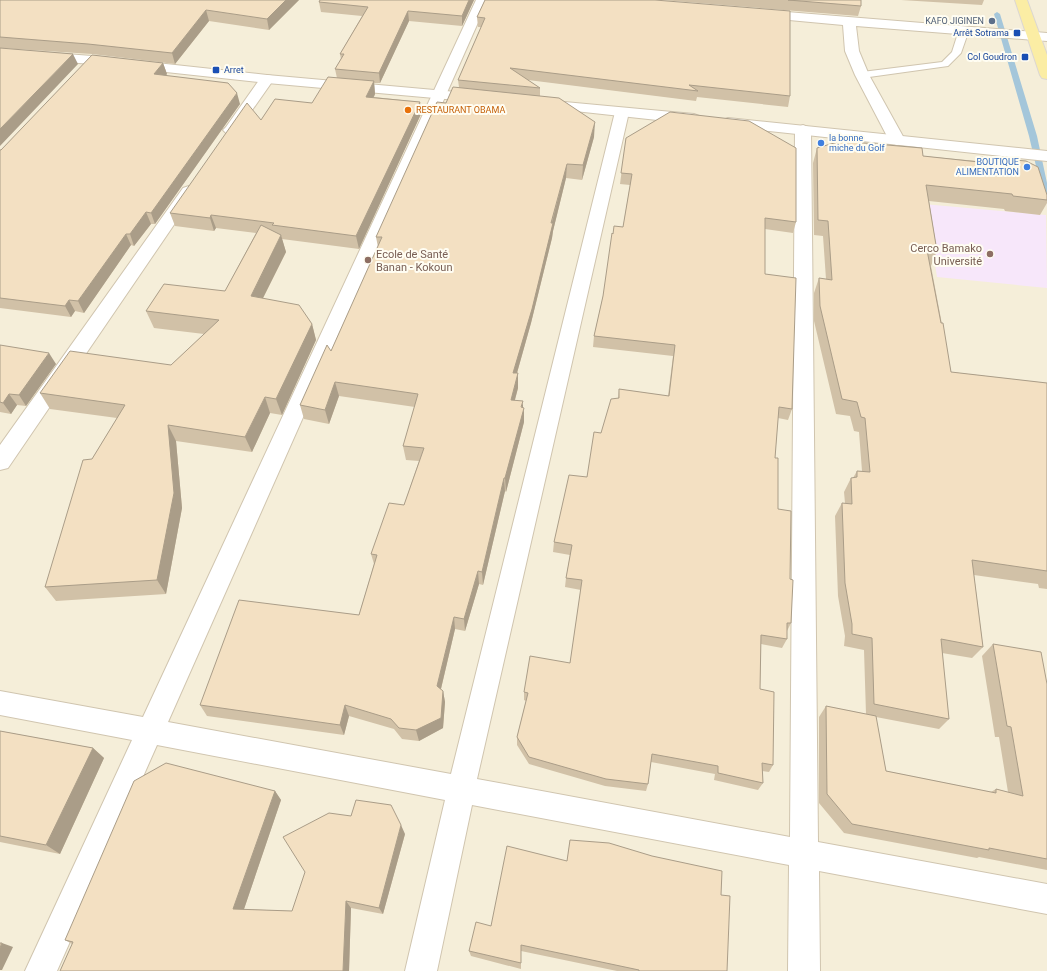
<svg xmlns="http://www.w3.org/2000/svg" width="1047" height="971" viewBox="0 0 1047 971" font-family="Roboto,sans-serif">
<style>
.residential{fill:#f5eed9}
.education{fill:#f7e7fa}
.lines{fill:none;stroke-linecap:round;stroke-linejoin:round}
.stream{fill:#a4c6da;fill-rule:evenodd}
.service-casing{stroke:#d0c5af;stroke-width:2}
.minor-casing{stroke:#d0c5af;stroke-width:2}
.tertiary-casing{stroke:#d0c5af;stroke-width:2}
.primary-casing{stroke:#dcd7d1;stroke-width:2}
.service{fill:#fff;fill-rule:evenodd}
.minor{fill:#fff;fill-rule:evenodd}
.tertiary{fill:#fff;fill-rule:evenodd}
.primary{fill:#fbeda4;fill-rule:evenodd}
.wall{fill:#d1c1a7}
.shaded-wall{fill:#aa9d88}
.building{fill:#f3e0c2;stroke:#aa9d88}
.service-dot{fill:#5c6f8a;stroke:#fffdf2;stroke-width:1.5}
.transit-dot{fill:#1a4fb4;stroke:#fffdf2;stroke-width:1.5}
.food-dot{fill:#e8710a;stroke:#fffdf2;stroke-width:1.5}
.shop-dot{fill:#3f7fe0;stroke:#fffdf2;stroke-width:1.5}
.education-dot{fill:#8d6e63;stroke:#fffdf2;stroke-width:1.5}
.labels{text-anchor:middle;stroke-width:4;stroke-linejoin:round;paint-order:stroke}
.far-service-label{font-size:9px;fill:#4e5e75;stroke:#fffdf2;text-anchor:end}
.far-transit-label{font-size:9px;fill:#164399;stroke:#fffdf2;text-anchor:end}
.far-food-label{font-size:9px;fill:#c56008;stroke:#fffdf2;text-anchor:start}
.far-shop-label{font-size:9px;fill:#366cbe;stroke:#fffdf2;text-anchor:start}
.education-label{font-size:11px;fill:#785e54;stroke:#fffdf2;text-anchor:end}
</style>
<rect width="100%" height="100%" fill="#fdfaeb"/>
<path class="residential" d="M0,0h1047v971h-1047z"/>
<path class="education" d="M923,204l123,11 1,73 -110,-11 -7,-45z"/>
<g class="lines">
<path class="stream" d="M997,12l3,2 37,122 10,47v15l-4,-2 -14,-60 -35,-122z"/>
<g class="service-casing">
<path id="service" d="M964,27l5,3 -8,23 -13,13 -86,12 -5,-3 5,-3 80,-10 10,-10 7,-22z"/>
</g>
<g class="minor-casing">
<path id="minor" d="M476,0h12l-320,722 283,52 164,-662 2,-3 5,-1 5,1 2,3 -152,667 313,58 5,-707 3,-3 5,-2 5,2 3,3 7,712 229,42v30l-228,-43 1,100h-32l1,-106 -317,-60 -35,166h-32l40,-171 -288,-55 -100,226h-32l107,-231 -132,-25v-24l143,26z
M761,10l286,23v8l-191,-15 3,25 10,24 36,65 -3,3 -5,2 -5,-2 -3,-3 -34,-65 -10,-24 -2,-26 -87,-8 -2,-3 2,-3z
M267,75l5,1 2,3 -38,54 -5,2 -5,-2 -3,-3 3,-3 36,-51z
M189,186l6,2 2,3 -189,277 -8,2v-25l183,-257z"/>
</g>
<g class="tertiary-casing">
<path id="tertiary" d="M0,49l92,7 175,19 212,19 5,1 2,3 -2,3 -5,1 -212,-19 -175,-19 -92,-7z
M543,100l151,14 5,2 3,3 -3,3 -5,2 -156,-17 -2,-3 2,-3z
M728,118l319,33v10l-324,-35 -3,-3 3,-3z"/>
</g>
<g class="primary-casing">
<path id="primary" d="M1015,0h12l20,55v24l-5,-1 -2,-3z"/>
</g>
<use href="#service" class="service"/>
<use href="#minor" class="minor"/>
<use href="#tertiary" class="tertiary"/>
<use href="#primary" class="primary"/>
</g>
<path class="wall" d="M0,0h299l-30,30 -60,-9 -34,43 -83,-10 -92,-6z
M320,0h154l-12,26 -53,-5 -29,62h-6l1,11 -1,3 46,5 1,12 -62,135 -77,-10 4,13 -23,46 49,26 4,16 -34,75 -12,-2 -18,39 -76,-11 6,67 -16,86 -110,7 -11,-14 47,-128 25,-41 -67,-9 -10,-16 131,-28 33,-31 -50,-6 -8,-17 79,-20 31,-58 -40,-5 -2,3 -39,-5 -5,-13 91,-93 51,-17 25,-25 -2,-9 6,-10 -1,-5 22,-38 -41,-4 -2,-10z
M485,0l305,96 -2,11 -91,-10 -1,4 -168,-21 12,8v8l54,41 -12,43 -16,-2 -13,53 -1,7 -21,85 -14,50 1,15 -3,12 8,8 1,14 -18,70 -1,-1 -22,94 -4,-1 -14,47 -10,-2 -14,60 2,2 2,11 -2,26 -24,13 -17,-2 -8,-10 -45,-13 -5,19 -137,-19 -7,-11 159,-90 15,-51 -3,-10 33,-49 15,-44 -13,-1 -3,-14 12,-39 -76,-11 -10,28 -25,-5 -4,-14 31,-54 47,-104 -2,-10 70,-134 13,-16 -1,-7 23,-53h-3l-1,-10z
M662,0h199v6l-3,10z
M901,0h83l-2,5z
M163,63l4,11 -1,1 74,29 -85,120h-4l-17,22 -3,-1 -47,68 -9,-2 -4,6 -71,-9v-158z
M626,138l170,84 -3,11 -28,-4v45l27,135 -4,11 -10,-2 -3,40 3,51 12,70 1,44 -4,8v8l-5,9 -21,-4 -1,45 13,76 -4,7 -7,-1 1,12 -5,7 -44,-10 1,-6 -64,-12 -3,22 -2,7 -41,-5 -76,-22 -12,-19v-8l9,-36 -2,-1v-8l46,-29 11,-73 -16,-3 1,-9 4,-23 -17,-3 1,-10 33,-65 14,-44 17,-34 1,-10 49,7 5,-40 -80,-9 1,-11 9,-40 10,-62 10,-7 7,-42 -10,-1z
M817,148l106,8 54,5 1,-4 69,38v8l-7,12 -35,-4 -1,-2 -75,-8 8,50 -6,15 20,106 96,11v206l-8,-1 -1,-4 -64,-9 9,72 -11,11 -30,-5 7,66 -10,10 -63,-12 10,54 105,21 5,-3 12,3 -9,-55h-4l-13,-81 11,-12 54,40v186l-68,-13 -2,1 -133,-25 -25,-30v-86l7,-11 40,8 -2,-64 -20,-4 1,-10 -7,-40 -3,-80 7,-13h3l-1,-11 7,-14h2l4,-7h5l-3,-39 -5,-1 -4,-15 -14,-2 -22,-93v-28l5,-15 7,1 -3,-43 -9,-1 -1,-72z
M0,345l56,19 -30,42 -9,-1 -6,9 -11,-2z
M0,731l93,17 11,10 -44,96 -60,-12z
M275,791l6,9 -37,109 48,2 113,-77 -22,80 -32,-6 -2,63h-289l12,-27 -7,-4z
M570,840l151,55 6,76h-110l-96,-20v18l-50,-13 -2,-5 22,-25 76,-65z"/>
<path class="shaded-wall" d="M286,0h13l-30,30 -2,-11z
M469,0h5l-12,26v-10z
M206,10l3,11 -34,43 -3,-11z
M408,11l1,10 -29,62 -1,-10z
M73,54l5,10 -78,82v-17z
M163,63l4,11 -9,11 -4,-11z
M374,81l1,13 -7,15 -2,-12z
M237,93l3,11 -85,120 -4,-11z
M420,102l1,12 -62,135 -3,-13z
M595,122l-1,15 -12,43 1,-15z
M567,164l-1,14 -13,53 -1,7 -21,85 -18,64v-14z
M146,212l5,12 -17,22 -4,-12z
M211,215l5,13 -2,3 -4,-13z
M126,234l5,11 -47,68 -6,-12z
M281,235l5,17 -30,60 -5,-16z
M69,300l6,11 -4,6 -6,-11z
M312,324l4,16 -34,75 -6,-16z
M49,353l7,11 -30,42 -7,-11z
M518,373v15l-7,26v-14z
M335,382l4,14 -10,28 -4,-14z
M9,394l8,11 -6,9 -8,-11z
M265,397l5,16 -18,39 -7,-15z
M523,401v11l1,-4v14l-18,70 -1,-14z
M168,425l8,16 6,67 -16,86 -9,-14z
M504,478l1,13 -22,94 -1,-13z
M478,571l1,13 -14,47 -1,-12z
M454,617l1,12 -16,68 -2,-11z
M443,691l2,11 -2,26 -24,13 -3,-11z
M345,705l4,11 -5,19 -4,-10z
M93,748l11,10 -44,96 -14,-9z
M275,791l6,9 -39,115 -9,-6z
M401,825l4,9 -22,80 -4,-6z
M346,901l5,7 -2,63h-6z
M2,943l11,4 -11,23h-2v-22z"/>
<path class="building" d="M0,0h286l-19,19 -61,-9 -34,43 -84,-9 -88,-7z
M320,0h149l-7,16 -54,-5 -29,62 -44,-4 9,-15h-4l28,-47 -49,-5z
M485,0h170l135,11v85l-101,-11 9,6 -188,-23 30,20 -82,-8 27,-62 -8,-1z
M788,0h73v6z
M0,48l73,6 -73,75z
M92,55l71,8 -9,11 74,9 9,10 -86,120 -5,-1 -16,22h-4l-48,67 -9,-1 -4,6 -65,-8v-148h1z
M328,77l46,4 -8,16 54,5 -64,134 -84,-11 2,-2 -63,-8 -1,3 -40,-5 77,-110 14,17 14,-21 37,4z
M453,87l106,11 36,24 -12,43 -16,-1 -16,59h2l-21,86 -19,64h5l-7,27 12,1 -2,6 3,1 -19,70h-1l-22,94 -4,-1 -14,48 -10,-2 -17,69 6,5 -2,27 -25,12 -17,-2 -8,-9 -46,-14 -5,20 -140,-20 39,-105 120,15 18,-60 -6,-1 18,-51 15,2 20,-57 -21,-2 15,-52 -83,-12 -10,28 -25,-5 27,-60 4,6 51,-114h-6l61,-135 9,1z
M670,112l79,9 47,27v74l-31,-4v56l31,4 -4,131 -13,-2 -4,51h3v51l13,2 -1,68 3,1 -2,43h-4v16l-26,-4 -1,54 14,3 -1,73 -11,-2 1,20 -45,-10v-7l-66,-12 -4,30 -42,-5 -77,-22 -12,-20 11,-44 -4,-1 6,-36 40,7 12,-83 -16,-2 6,-33 -18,-3 15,-67 18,2 7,-45 7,1 10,-34 8,-1v-9l50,7 6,-51 -81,-9 9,-40 9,-63 1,1 1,-8 9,1 9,-53 -11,-1 5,-35z
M841,141l81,7 1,8 56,6 -1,-5 48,4 12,6 9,28v5l-34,-4 -1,-2 -86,-9 11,66 -10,-1 14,73h2l8,49 96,11v188l-75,-11 11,87 -42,-8 8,80 -75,-15 -2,-66 -20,-4v-10l-7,-41 -3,-80 10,1 -1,-26 6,-1v-6l13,1 -5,-54 -4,-1 -4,-15 -15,-3 -22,-93 -1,-28 13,2 -4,-59 -10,-1 -1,-72z
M261,225l20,10 -30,61 48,9 13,19 -36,75 -11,-2 -20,40 -77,-12 6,68 -17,87 -112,7 38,-127 9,-1 33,-54 -85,-12 30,-42 101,14 48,-45 -73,-9 18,-27 61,7z
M0,345l49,8 -30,42 -10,-1 -6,9 -3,-1z
M993,644l48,8 6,32v175l-58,-11v2l-137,-26 -25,-30 -1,-88 50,10 10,55 110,22v-4l27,7 -12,-69 -4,-1z
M0,731l93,17 -47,97 -46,-9z
M166,763l109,28 -42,118 59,2 13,-39 -22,-35 46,-24 22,3 5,-16 35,5 10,20 -22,83 -33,-7 -3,70h-283l13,-29 -8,-2 69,-159z
M570,840l39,3 43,13 70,15 -1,24 9,1 -3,75h-88v-1l-118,-25v18l-52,-12 7,-29 15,4 16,-80 60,15z
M0,943h2l-2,5z"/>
<circle class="service-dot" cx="992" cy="21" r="4"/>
<g class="transit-dot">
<rect x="1013" y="29" width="8" height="8" rx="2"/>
<rect x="1021" y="53" width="8" height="8" rx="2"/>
<rect x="212" y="66" width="8" height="8" rx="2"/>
</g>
<circle class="food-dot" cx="408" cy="110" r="4"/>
<g class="shop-dot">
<circle cx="821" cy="143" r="4"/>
<circle cx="1027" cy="167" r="4"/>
</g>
<g class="education-dot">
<circle cx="990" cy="254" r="4"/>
<circle cx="368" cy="260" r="4"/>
</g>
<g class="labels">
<g class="far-service-label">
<text x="984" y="24">KAFO JIGINEN</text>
</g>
<g class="far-transit-label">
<text x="1009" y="36">Arrêt Sotrama</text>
<text x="1017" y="60">Col Goudron</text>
<text x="224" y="73" text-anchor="start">Arret</text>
</g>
<g class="far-food-label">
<text x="416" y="113">RESTAURANT OBAMA</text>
</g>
<g class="far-shop-label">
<text x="829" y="141">la bonne<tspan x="829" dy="10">miche du Golf</tspan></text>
<text x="1019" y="165" text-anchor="end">BOUTIQUE<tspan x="1019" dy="10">ALIMENTATION</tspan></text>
</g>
<g class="education-label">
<text x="982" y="252">Cerco Bamako<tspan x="982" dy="13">Université</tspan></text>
<text x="376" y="258" text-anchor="start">Ecole de Santé<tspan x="376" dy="13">Banan - Kokoun</tspan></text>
</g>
</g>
</svg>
